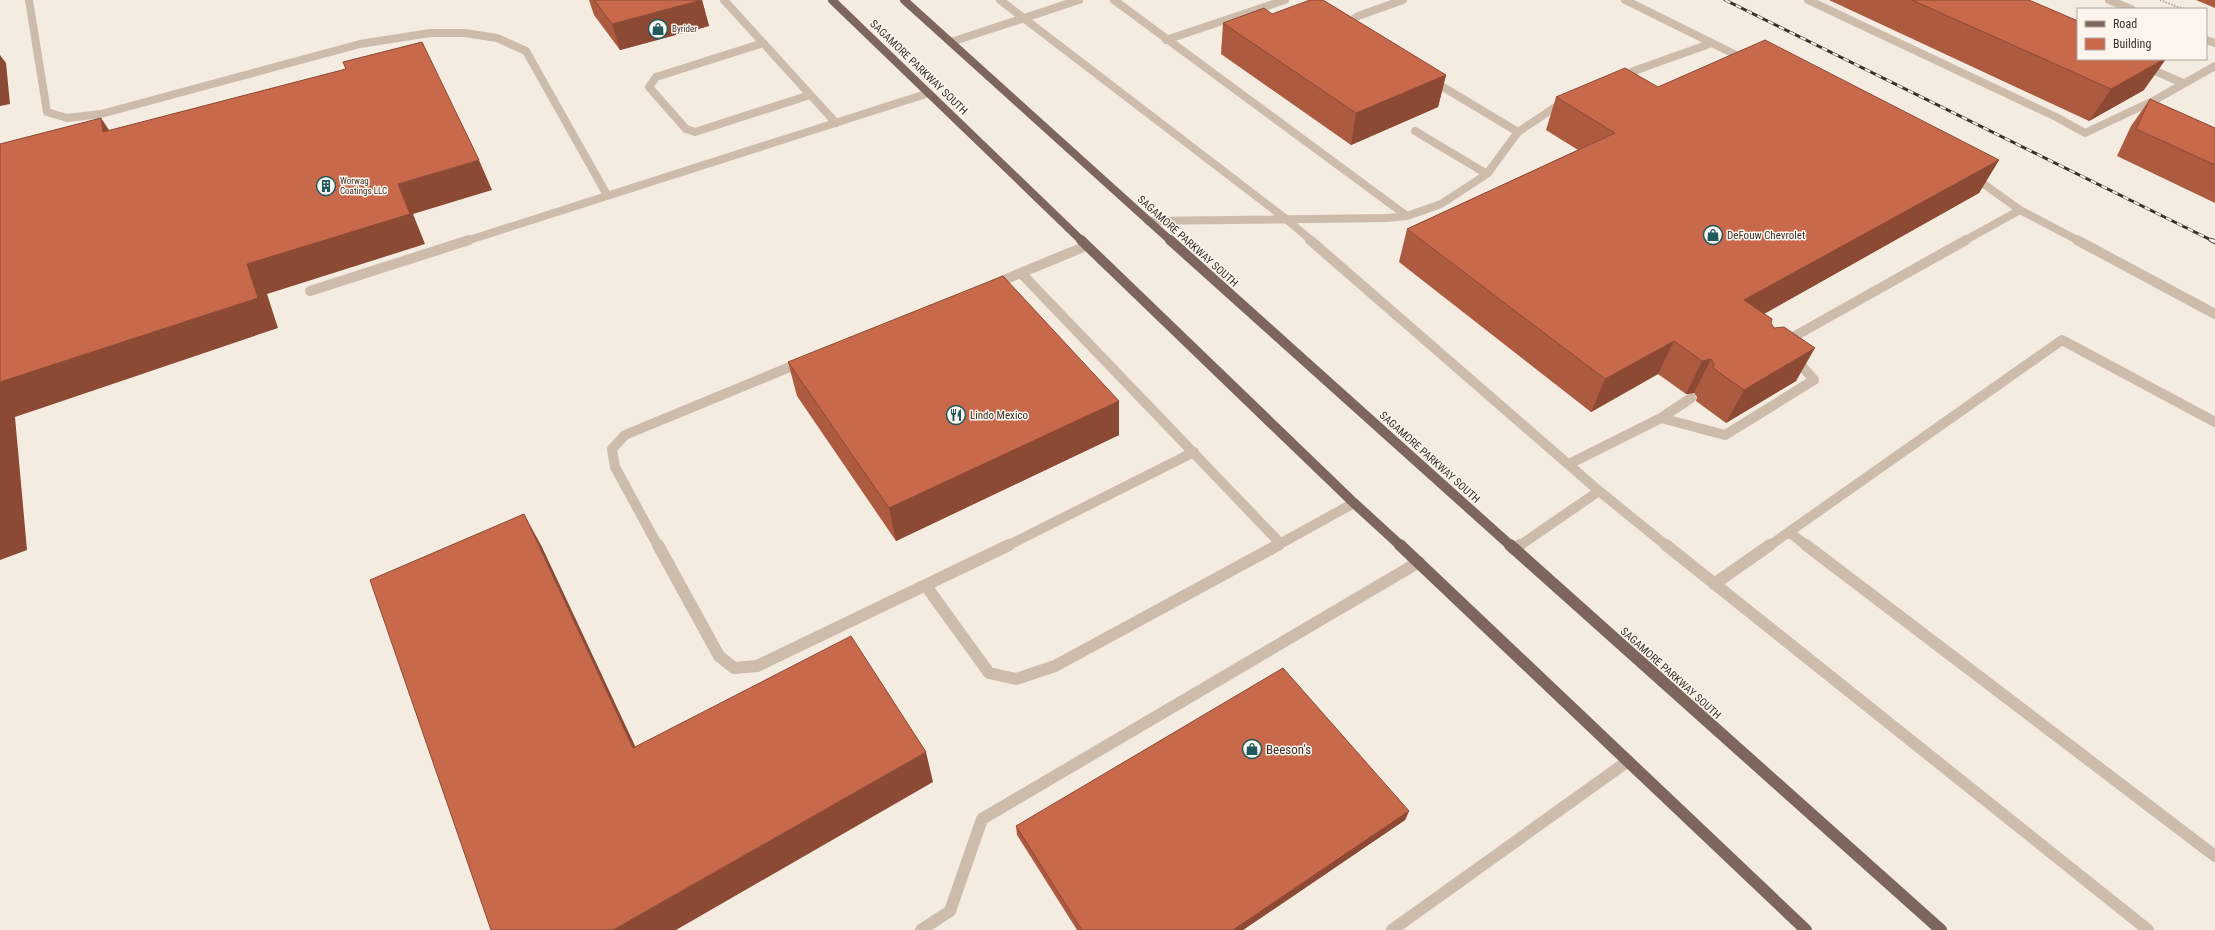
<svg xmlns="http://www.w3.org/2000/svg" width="2215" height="930" viewBox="0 0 2215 930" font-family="'Roboto Condensed',sans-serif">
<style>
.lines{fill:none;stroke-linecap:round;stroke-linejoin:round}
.path{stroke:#b9a596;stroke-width:2;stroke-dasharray:1.5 1.5;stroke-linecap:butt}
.service-far2{stroke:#cdbbac;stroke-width:8}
.service-far1{stroke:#cdbbac;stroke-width:10}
.service{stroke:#cdbbac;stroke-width:12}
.tertiary{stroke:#cdbbac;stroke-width:8}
.primary-far2{stroke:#7d675c;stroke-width:8}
.primary-far1{stroke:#7d675c;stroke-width:10}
.primary{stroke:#7d675c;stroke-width:12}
.rail-far1-casing{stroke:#3b302b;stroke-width:3}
.rail-casing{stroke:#3b302b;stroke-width:4.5}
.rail-far1{stroke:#fbf5ee;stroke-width:2;stroke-dasharray:6;stroke-linecap:butt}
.rail{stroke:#fbf5ee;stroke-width:3;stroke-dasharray:8;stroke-linecap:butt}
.wall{fill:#ac5a40}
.shaded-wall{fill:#8c4a34}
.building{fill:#c8694b;stroke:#8c4a34}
.labels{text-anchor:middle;stroke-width:3;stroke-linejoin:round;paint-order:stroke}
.far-poi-label{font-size:9px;fill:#3b302b;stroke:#fbf5ee;text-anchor:start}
.street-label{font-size:11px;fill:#3b302b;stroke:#fbf5ee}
.poi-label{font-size:11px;fill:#3b302b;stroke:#fbf5ee;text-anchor:start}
.near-poi-label{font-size:13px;fill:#3b302b;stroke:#fbf5ee;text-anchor:start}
</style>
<rect width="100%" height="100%" fill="#f4ebe1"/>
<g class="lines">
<path class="path" d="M2160,0l23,9"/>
<path class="service-far2" d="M29,0l18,112 20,6 34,-4 259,-70 70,-11h35l32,5 29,13 81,144
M724,0l112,123
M1000,0l286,219 26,22
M1114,0l293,216
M1808,0l248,117 29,16 70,-33 60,-34
M1348,28l1,-6 9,-6 45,-16
M1166,40l119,-40
M951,42l128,-42
M763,43l-107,34 -7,10 37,42 9,3 115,-37
M1712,43l34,17
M2127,59l56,24
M1617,77l95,-34 -87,-43
M1433,81l85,51
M1415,131l72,43
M1974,177l46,33 59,31
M1148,221l239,-3 20,-2 34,-12 46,-30 31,-42 45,-30
M466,241l463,-148
M1964,241l56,-31"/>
<path class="service-far1" d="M1310,240l289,251 -80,55
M2077,240l138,74
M1021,273l259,270
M994,284l92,-38
M310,291l159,-51
M1786,341l180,-101
M1661,418l64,17 89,-55 -19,-22
M1569,464l92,-46 30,-20
M1599,491l68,55
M1789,532l18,14
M658,546l-43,-79 -3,-18 13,-14 177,-73
M1007,546l187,-94
M1276,546l78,-43
M1769,546l293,-206 153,82"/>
<path class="service" d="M658,545l61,111 15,12 23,-2 252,-121
M1666,545l482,385
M1806,545l409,311
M1514,549l6,-4
M1714,584l56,-39
M926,586l63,87 27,6 39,-13 223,-121
M921,930l29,-19 32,-92 437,-257
M1392,930l236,-169"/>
<path class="tertiary" d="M2109,0l22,9
M2206,40l9,3"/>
<path class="primary-far2" d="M832,0l250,241
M904,0l267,241"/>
<path class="primary-far1" d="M1081,240l273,263 47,43
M1170,240l341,306"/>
<path class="primary" d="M1400,545l406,385
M1510,545l431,385"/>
<g class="rail-far1-casing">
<path id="rail-far1" d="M1725,0l488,241"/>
</g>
<g class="rail-casing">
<path id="rail" d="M2211,240l4,2"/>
</g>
<use href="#rail-far1" class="rail-far1"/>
<use href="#rail" class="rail"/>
</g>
<path class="wall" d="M589,0h113l7,26 -89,24 -26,-35z
M1829,0h200l115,90 -55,31z
M2196,0h19v8z
M1272,14l174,61 -8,32 -87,38 -130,-91 2,-31z
M1658,87l341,73 -20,33 -215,121 7,9 25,58 -70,42 -30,-22 1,-4 -3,-4 -8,1 -28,-20 -67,38 -192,-150 8,-33 171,-79 -32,-20 10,-33z
M2150,99l65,29v75l-98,-47 14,-30z
M788,362l331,39v34l-223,106 -99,-145z
M1409,811l-4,9 -162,110h-166l-60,-95 -1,-9z"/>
<path class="shaded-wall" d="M702,0l7,26 -89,24 -8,-26z
M0,55l6,8 4,41 -10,2z
M2164,59h2l-22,31 -55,31 22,-32z
M1446,75l-8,32 -87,38 5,-32z
M101,118l20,30 -18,-16z
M479,160l13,30 -79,24 12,30 -158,50 11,34 -263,89 12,133 -27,10v-178l247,-118 151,-80z
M1999,160l-20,33 -251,141 16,-34z
M1674,341l-16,33 -67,38 14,-33z
M1815,348l-19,33 -70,42 18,-33z
M1711,359l-17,34 -8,1 16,-33z
M1119,401v34l-223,106 -7,-33z
M524,514l18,33 108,231 -17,-30z
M926,752l7,30 -257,148h-63z
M1409,811l-4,9 -162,110h-10z"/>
<path class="building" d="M594,0h108l-90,24z
M1310,0h13l123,75 -90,38 -133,-90 41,-15 8,6z
M1912,0h117l49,21v38h86l-53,30z
M1765,40l234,120 -255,140 28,19 -1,4 3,5 10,-1 31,21 -71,42 -31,-22 1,-4 -3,-5 -9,2 -28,-20 -69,38 -198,-150 208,-96 -59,-36 69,-29 33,19z
M422,42l57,118 -81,24 12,30 -163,50 11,34 -258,84v-238l101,-26 2,14 243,-63 -3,-7z
M2150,99l65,29v37l-79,-36z
M1003,276l116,125 -230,107 -101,-146z
M524,514l109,234 218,-112 75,116 -313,178h-122l-121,-350z
M1283,668l126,143 -176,119h-151l-66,-104z"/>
<defs>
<g id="shop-ring" transform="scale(1)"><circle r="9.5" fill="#fbf5ee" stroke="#1f5a5e" stroke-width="1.5"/><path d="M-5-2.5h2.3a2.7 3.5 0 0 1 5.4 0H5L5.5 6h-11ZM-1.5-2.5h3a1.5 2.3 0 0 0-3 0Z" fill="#1f5a5e"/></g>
<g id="building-ring" transform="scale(1)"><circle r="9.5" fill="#fbf5ee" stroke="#1f5a5e" stroke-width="1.5"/><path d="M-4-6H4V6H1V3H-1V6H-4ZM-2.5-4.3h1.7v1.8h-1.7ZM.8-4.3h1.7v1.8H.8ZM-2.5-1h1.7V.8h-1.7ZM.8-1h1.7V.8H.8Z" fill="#1f5a5e"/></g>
<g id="restaurant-ring" transform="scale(1)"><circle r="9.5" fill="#fbf5ee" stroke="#1f5a5e" stroke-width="1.5"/><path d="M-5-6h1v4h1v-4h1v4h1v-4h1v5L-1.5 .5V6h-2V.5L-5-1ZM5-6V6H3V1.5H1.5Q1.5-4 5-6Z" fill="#1f5a5e"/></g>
</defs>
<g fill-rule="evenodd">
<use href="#shop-ring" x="658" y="29"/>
<use href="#building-ring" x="326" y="186"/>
<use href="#shop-ring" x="1713" y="235"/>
<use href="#restaurant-ring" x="956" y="415"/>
<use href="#shop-ring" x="1252" y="749"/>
</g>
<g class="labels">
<g class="far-poi-label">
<text x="672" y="32">Byrider</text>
<text x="340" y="184">Worwag<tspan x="340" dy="10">Coatings LLC</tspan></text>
</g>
<g class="street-label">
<text transform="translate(919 67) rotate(44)" y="4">SAGAMORE PARKWAY SOUTH</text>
<text transform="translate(1188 241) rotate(42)" y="4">SAGAMORE PARKWAY SOUTH</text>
<text transform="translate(1430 457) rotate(42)" y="4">SAGAMORE PARKWAY SOUTH</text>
<text transform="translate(1671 673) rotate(42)" y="4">SAGAMORE PARKWAY SOUTH</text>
</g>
<g class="poi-label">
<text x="1727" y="239">DeFouw Chevrolet</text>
<text x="970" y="419">Lindo Mexico</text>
</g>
<g class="near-poi-label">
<text x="1266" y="754">Beeson's</text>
</g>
</g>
<rect x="2077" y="8" width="130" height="52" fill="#fbf5ee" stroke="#aea6a0"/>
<rect x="2085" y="21" width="20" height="6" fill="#7d675c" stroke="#aea6a0"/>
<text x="2113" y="28" font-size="12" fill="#3b302b">Road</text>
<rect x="2085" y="38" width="20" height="12" fill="#c8694b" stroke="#aea6a0"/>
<text x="2113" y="48" font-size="12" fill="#3b302b">Building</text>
</svg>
